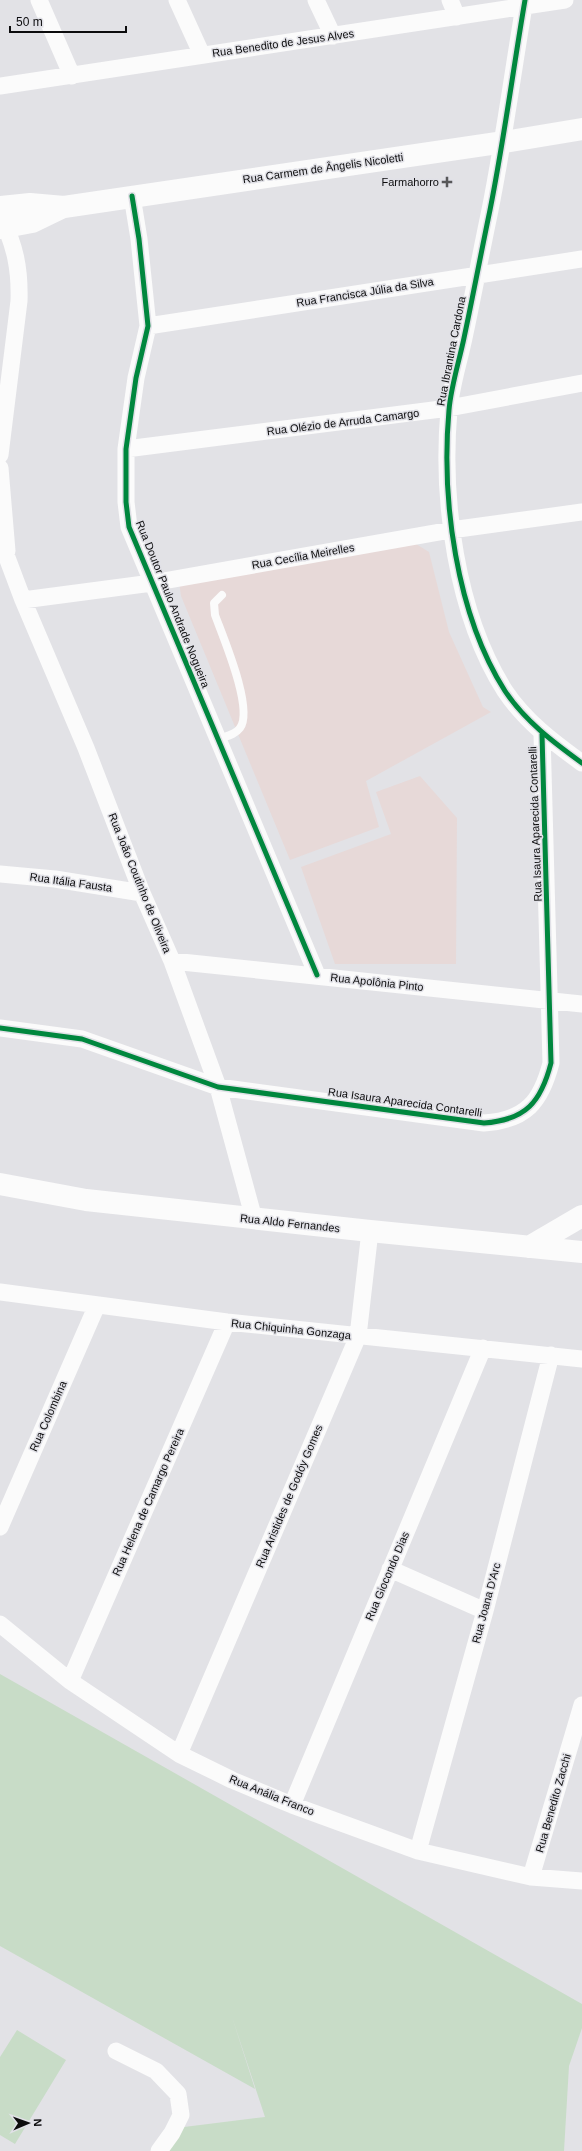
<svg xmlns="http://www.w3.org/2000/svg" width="582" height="2151" viewBox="0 0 582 2151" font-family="Arial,sans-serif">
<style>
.education{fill:#e7d9d8}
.green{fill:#c8dcc7}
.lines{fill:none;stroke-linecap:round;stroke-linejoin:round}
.lane{stroke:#fbfbfb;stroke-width:8}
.street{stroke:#fbfbfb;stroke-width:17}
.secondary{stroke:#fbfbfb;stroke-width:22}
.cycleway-casing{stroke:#e1e1e7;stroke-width:8}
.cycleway{stroke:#00873e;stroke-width:5}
.poi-dot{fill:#575759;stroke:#e1e1e7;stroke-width:1.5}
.labels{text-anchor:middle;stroke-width:3;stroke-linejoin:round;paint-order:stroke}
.street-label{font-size:11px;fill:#0c0c0d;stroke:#e1e1e7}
.poi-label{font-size:11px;fill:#0c0c0d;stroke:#e1e1e7;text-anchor:end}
</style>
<rect width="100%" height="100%" fill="#e2e2e6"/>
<path class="education" d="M416,544l13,8 20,80 34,75 8,5 -125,69 13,46 -89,33 -109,-264 -2,-14z
M420,776l37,42 -1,146h-121l-34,-97 90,-33 -15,-42z"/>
<path class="green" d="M0,1674l582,330v24l-13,38 -5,85h-401l21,-24 81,-10 -33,-100 23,72 -255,-143z
M17,2030l49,30 -51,84 -15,-9v-78z"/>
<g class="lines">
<path class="lane" d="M218,739c8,-3 17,-4 22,-11 14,-19 -17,-91 -25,-113l-1,-12 8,-8"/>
<path class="street" d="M39,0l33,76
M177,0l25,55
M316,0l17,36
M450,0l7,17
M525,0c-12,70 -21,140 -35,210 -9,43 -17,86 -26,128 -5,24 -13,48 -15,72 -8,89 7,204 56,281 20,30 48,51 77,72
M0,86l565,-86
M132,196l7,43 9,87 -12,52 -10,71v53l3,25 188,448
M148,326l434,-67
M126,449l323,-41 133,-25
M0,455l19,-154c1,-33 -4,-55 -18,-85
M0,468l7,83
M0,539l23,61 63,148 56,145 30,68 46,126 36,132
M23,600l129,-17 299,-53 131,-18
M0,874l55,5 87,14
M172,961l410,43
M0,1028l82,11 136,48 266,36c42,-3 57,-21 67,-60l-9,-329
M0,1292l227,30 355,37
M0,1527l97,-222
M390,1569l95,42
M0,1624l70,57 109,73 53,26 60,25 126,46 113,26 51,4
M70,1681l157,-359
M179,1754l179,-418 12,-105
M292,1805l191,-457
M418,1851l67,-240 66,-256
M531,1877l51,-172
M116,2051l40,20 22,23 3,21 -9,18 -13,18"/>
<path class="secondary" d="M0,207l30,-3 34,3 440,-65 78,-13
M0,228l32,-6 31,-15
M0,1184l86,16 284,31 212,21
M529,1247l53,-31"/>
<g class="cycleway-casing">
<path id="cycleway" d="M525,0c-12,70 -21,140 -35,210 -9,43 -17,86 -26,128 -5,24 -13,48 -15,72 -8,89 7,204 56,281 20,30 48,51 77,72
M132,196l7,43 9,87 -12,52 -10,71v53l3,25 188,448
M0,1028l82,11 136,48 266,36c42,-3 57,-21 67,-60l-9,-329"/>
</g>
<use href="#cycleway" class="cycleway"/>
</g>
<path class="poi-dot" d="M445 176h4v4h4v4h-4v4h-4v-4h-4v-4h4z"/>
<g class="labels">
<g class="street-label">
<text transform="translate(283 43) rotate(-8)" y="4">Rua Benedito de Jesus Alves</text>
<text transform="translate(323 168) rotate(-8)" y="4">Rua Carmem de Ângelis Nicoletti</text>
<text transform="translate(365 292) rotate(-9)" y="4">Rua Francisca Júlia da Silva</text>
<text transform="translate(451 351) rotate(-79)" y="4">Rua Ibrantina Cardona</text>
<text transform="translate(343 422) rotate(-7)" y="4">Rua Olézio de Arruda Camargo</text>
<text transform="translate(303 556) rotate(-10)" y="4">Rua Cecília Meirelles</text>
<text transform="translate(173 604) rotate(68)" y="4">Rua Doutor Paulo Andrade Nogueira</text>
<text transform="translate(535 824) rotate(-92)" y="4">Rua Isaura Aparecida Contarelli</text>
<text transform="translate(71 882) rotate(8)" y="4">Rua Itália Fausta</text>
<text transform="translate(140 883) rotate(68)" y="4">Rua João Coutinho de Oliveira</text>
<text transform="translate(377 982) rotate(6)" y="4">Rua Apolônia Pinto</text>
<text transform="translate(405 1102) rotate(8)" y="4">Rua Isaura Aparecida Contarelli</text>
<text transform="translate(290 1223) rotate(6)" y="4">Rua Aldo Fernandes</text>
<text transform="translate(291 1329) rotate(6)" y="4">Rua Chiquinha Gonzaga</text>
<text transform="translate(48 1416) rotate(-66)" y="4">Rua Colombina</text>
<text transform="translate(289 1496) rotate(-67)" y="4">Rua Aristides de Godóy Gomes</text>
<text transform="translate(148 1502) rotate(-66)" y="4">Rua Helena de Camargo Pereira</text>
<text transform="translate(387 1576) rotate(-67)" y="4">Rua Giocondo Dias</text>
<text transform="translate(486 1603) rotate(-75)" y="4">Rua Joana D'Arc</text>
<text transform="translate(272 1795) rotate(22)" y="4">Rua Anália Franco</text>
<text transform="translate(553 1803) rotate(-74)" y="4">Rua Benedito Zacchi</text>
</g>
<g class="poi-label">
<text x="439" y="186">Farmahorro</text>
</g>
</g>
<g transform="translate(28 2123) rotate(88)" stroke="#e1e1e7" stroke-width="3" paint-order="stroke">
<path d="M0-3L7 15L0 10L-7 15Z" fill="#0c0c0d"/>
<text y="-6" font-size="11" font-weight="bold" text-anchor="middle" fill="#0c0c0d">N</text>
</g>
<path d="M10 26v6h116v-6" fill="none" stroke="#0c0c0d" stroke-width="2"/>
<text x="16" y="26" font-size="12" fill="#0c0c0d" stroke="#e1e1e7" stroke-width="3" paint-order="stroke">50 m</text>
</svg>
